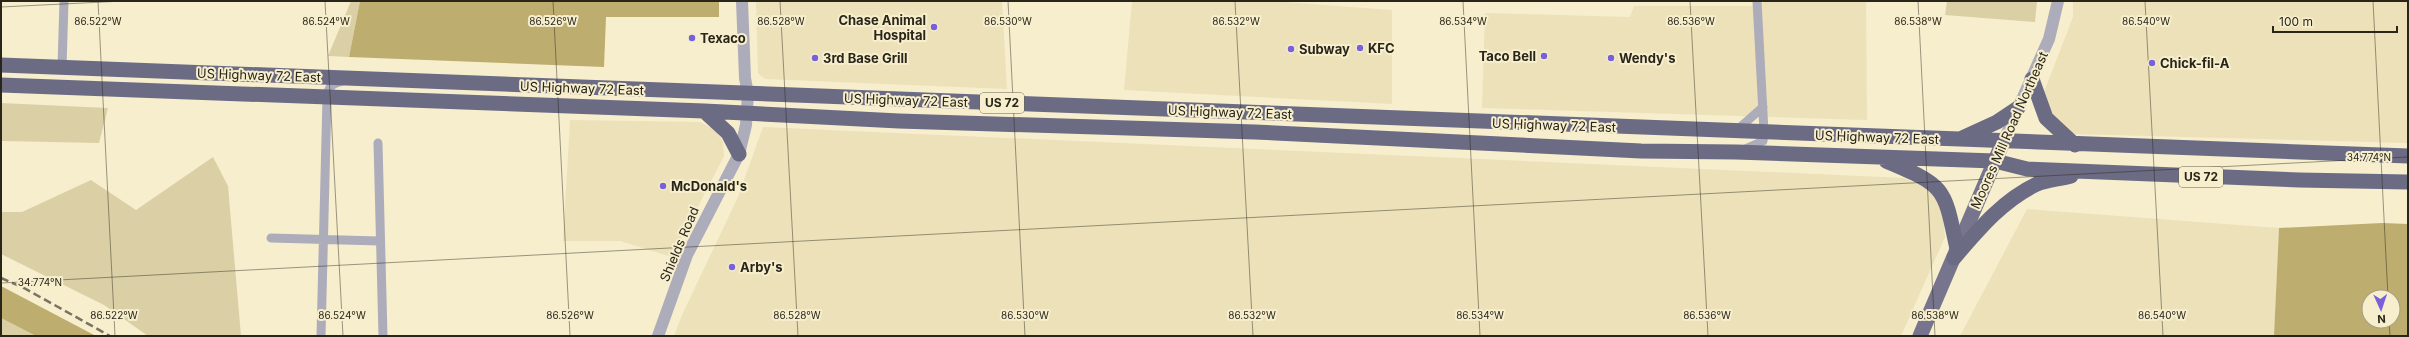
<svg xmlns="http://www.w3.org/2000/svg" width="2409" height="337" viewBox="0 0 2409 337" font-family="Inter,sans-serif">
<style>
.built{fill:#ece1b9}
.green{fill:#dbd0a5}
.forest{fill:#bdad6f;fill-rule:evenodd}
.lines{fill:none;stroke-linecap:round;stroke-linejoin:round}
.minor{stroke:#adacba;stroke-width:9}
.tertiary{stroke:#adacba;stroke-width:12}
.primary{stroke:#76758d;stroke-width:15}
.trunk{stroke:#6c6b84;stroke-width:15}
.rail{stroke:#79735f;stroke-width:2.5;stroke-dasharray:8 4;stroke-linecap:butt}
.ticks{fill:none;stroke:#292619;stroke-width:1;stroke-opacity:0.45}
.poi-dot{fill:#7960db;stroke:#f7eece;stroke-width:1.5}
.labels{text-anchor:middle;stroke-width:4;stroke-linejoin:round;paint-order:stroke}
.shield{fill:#f7eece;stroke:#67624f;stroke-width:1}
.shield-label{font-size:12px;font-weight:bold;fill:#292619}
.poi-label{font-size:13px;font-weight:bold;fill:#292619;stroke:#f7eece;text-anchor:start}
.street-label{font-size:13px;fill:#292619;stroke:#f7eece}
.ticks-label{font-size:10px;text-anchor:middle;fill:#292619;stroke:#f7eece;stroke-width:4;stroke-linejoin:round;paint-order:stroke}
</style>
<rect width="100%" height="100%" fill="#f7eece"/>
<path class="built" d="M756,1h246l5,88 -242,-10 -7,-6z
M1132,1h139l121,9v94l-268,-14z
M1769,1h97l1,119 -385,-12 3,-95 145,4 4,-11h117z
M2073,1h335v142l-334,-9 -23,-13 -7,-29 29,-75z
M570,120l130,2 15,8 8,12 1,14 -52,101 -52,-16h-57z
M763,127l1141,51 37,17 4,42 -44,99h-1227l8,-21 56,-118z
M2027,209l252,19 -5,108h-314z"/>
<path class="green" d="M351,1h9l-11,56 -21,-1z
M1947,1h90l-2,21 -90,-7z
M1,103l107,5 -9,35 -98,-2z
M213,157l15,29 13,150h-93l-44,-31 -103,-51v-42h21l69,-32 45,30z
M1,318l35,18h-35z"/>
<path class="forest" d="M360,1h359v16h-113l-2,50 -255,-10z
M2382,223l26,1v112h-134l5,-108zM2369,297h24v24h-24z
M1,286l95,50h-60l-35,-18z"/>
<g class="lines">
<path class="minor" d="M62,67l2,-66
M1737,130l26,-23
M378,143l5,193
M1745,149l18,-8 1,-9 -7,-131
M271,238l108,3
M321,336l6,-238c1,-12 5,-14 16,-17"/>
<path class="tertiary" d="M2003,142l46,-103 9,-38
M658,336l29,-81 52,-101 7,-29 2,-31 -3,-16 -3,-77"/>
<path class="primary" d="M1920,336l83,-194"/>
<path class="trunk" d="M1,65l2407,91
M2032,79l14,39 29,27
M1,85l703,26 195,10 356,11 386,19 95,1 259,9 32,8 272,11 109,2
M704,111l24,22 11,21
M1962,138l35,-16 21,-14
M1886,161c60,25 58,26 71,88
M1954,258c25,-29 49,-58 83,-74 10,-4 23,-5 34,-8"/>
<path class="rail" d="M1,278l23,10 86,48"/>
</g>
<path class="ticks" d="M98,1l17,335M325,1l18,335M553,1l17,335M780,1l18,335M1008,1l17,335M1235,1l18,335M1463,1l17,335M1690,1l18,335M1918,1l17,335M2145,1l18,335M2373,1l15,296M1,7l123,-6M1,283l2407,-126M2389,321l1,15"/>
<g class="poi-dot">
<circle cx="934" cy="27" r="4"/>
<circle cx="692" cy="38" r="4"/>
<circle cx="1360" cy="48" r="4"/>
<circle cx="1291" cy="49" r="4"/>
<circle cx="1544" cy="56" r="4"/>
<circle cx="815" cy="58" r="4"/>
<circle cx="1611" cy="58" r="4"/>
<circle cx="2152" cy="63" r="4"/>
<circle cx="663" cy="186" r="4"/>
<circle cx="732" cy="267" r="4"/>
</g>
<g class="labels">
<g class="shield">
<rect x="980" y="93" width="44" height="20" rx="3"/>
<rect x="2179" y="167" width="44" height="20" rx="3"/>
</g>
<g class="shield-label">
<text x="1002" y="107">US 72</text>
<text x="2201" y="181">US 72</text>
</g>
<g class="poi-label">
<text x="926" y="25" text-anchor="end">Chase Animal<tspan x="926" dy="15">Hospital</tspan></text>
<text x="700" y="43">Texaco</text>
<text x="1368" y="53">KFC</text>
<text x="1299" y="54">Subway</text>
<text x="1536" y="61" text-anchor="end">Taco Bell</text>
<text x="823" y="63">3rd Base Grill</text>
<text x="1619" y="63">Wendy's</text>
<text x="2160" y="68">Chick-fil-A</text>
<text x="671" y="191">McDonald's</text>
<text x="740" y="272">Arby's</text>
</g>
<g class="street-label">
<text transform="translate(259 75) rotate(2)" y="5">US Highway 72 East</text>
<text transform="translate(582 88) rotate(2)" y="5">US Highway 72 East</text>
<text transform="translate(906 100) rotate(2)" y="5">US Highway 72 East</text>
<text transform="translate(1230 112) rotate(2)" y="5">US Highway 72 East</text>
<text transform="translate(1554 125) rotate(2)" y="5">US Highway 72 East</text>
<text transform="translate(2009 130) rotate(-66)" y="5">Moores Mill Road Northeast</text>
<text transform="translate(1877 137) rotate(2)" y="5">US Highway 72 East</text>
<text transform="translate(679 244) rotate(-67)" y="5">Shields Road</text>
</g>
</g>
<g class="ticks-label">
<text x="98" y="25">86.522°W</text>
<text x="326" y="25">86.524°W</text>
<text x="553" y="25">86.526°W</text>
<text x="781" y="25">86.528°W</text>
<text x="1008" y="25">86.530°W</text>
<text x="1236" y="25">86.532°W</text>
<text x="1463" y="25">86.534°W</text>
<text x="1691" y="25">86.536°W</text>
<text x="1918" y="25">86.538°W</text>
<text x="2146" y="25">86.540°W</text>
<text x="2369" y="161">34.774°N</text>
<text x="40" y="286">34.774°N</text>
<text x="114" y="319">86.522°W</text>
<text x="342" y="319">86.524°W</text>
<text x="570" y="319">86.526°W</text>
<text x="797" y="319">86.528°W</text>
<text x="1025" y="319">86.530°W</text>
<text x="1252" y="319">86.532°W</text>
<text x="1480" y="319">86.534°W</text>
<text x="1707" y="319">86.536°W</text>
<text x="1935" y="319">86.538°W</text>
<text x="2162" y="319">86.540°W</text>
</g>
<rect width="2409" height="337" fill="none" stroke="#292619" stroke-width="4"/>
<g transform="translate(2381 309) rotate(177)"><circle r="19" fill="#f7eece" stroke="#a59e86"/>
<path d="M0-3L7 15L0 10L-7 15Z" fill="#7960db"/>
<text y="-6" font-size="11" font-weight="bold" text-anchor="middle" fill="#292619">N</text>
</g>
<path d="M2273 26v6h124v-6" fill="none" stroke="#292619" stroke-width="2"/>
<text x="2279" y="26" font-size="12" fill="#292619" stroke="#f7eece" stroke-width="3" paint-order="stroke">100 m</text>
</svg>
